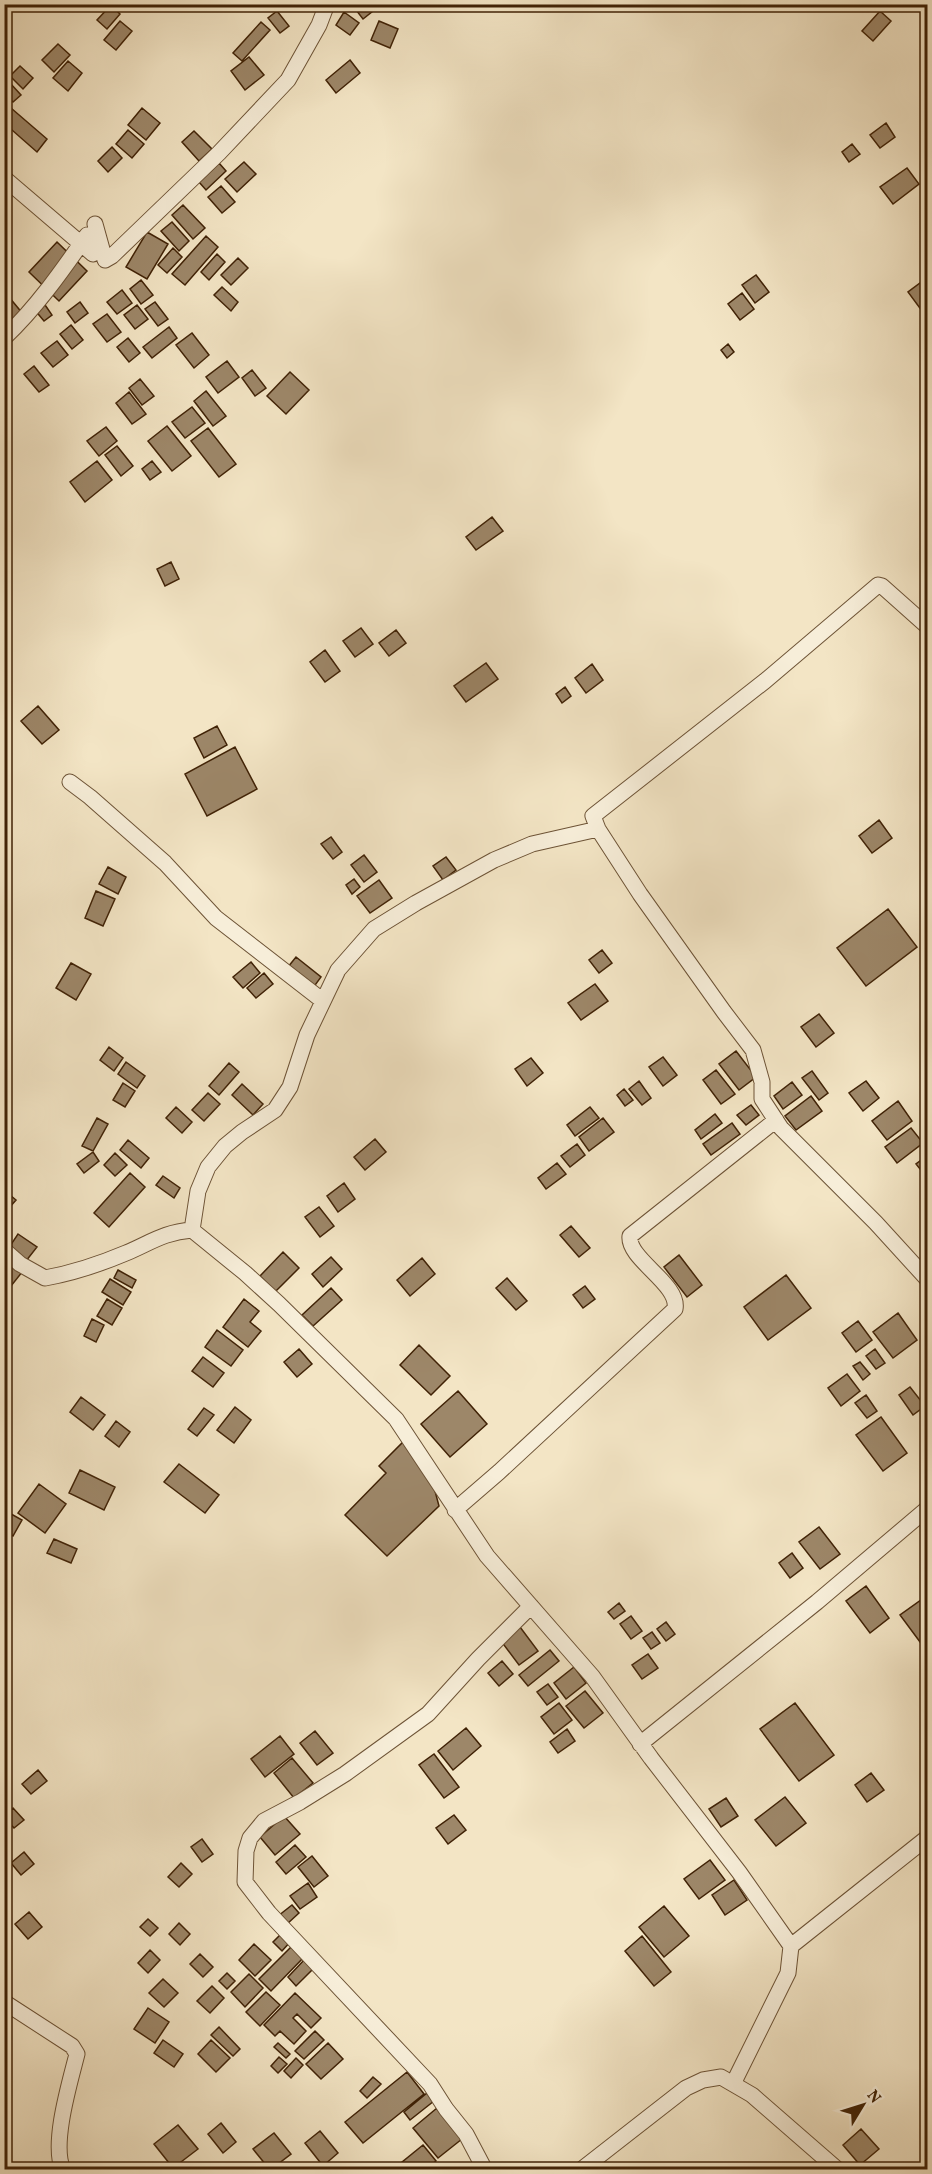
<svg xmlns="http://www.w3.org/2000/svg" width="932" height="2174" viewBox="0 0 932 2174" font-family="Vollkorn,serif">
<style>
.building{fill:#9d8769;stroke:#402206;stroke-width:1.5}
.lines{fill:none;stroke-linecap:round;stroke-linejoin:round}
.minor-casing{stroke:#6d5336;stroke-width:17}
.minor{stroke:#f7eed9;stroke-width:15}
</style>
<rect width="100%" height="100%" fill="#f3e5c5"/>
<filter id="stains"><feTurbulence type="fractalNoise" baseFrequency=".00333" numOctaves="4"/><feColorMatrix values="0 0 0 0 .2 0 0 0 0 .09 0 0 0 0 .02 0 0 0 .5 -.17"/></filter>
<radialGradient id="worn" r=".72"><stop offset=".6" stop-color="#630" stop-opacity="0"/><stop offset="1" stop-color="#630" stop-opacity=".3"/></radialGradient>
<path class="building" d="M342,4h34l2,3 -15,12 -10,-13 -6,5z
M111,5l9,9 -13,15 -10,-9z
M277,11l12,15 -9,7 -12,-15z
M880,11l11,10 -18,20 -11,-10z
M344,12l15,11 -9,12 -14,-10z
M120,21l12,10 -16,19 -12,-10z
M379,21l19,8 -8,19 -19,-8z
M261,22l9,8 -28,31 -9,-8z
M58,44l12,11 -16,17 -12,-12z
M249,57l15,18 -19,15 -14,-19z
M350,60l10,13 -24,20 -10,-13z
M68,61l14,12 -14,18 -15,-13z
M20,66l13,12 -10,11 -13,-13z
M10,83l11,12 -8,7 -9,-8v-6z
M4,102l43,37 -10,13 -33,-29z
M142,108l18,15 -14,17 -18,-15z
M886,123l9,14 -15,11 -10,-13z
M128,130l16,14 -12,14 -16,-14z
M194,131l18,18 -13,12 -17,-19z
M852,144l8,10 -11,8 -7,-10z
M112,147l10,11 -14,14 -10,-11z
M244,162l12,12 -19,18 -12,-13z
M219,163l7,8 -20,19 -7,-8z
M907,168l12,16 -26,20 -13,-17z
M221,186l14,16 -13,11 -14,-16z
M183,205l22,23 -12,11 -21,-24z
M172,222l17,19 -10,10 -18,-20z
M147,232l21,12 -21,35 -21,-12z
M206,236l12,11 -33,38 -13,-11z
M57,242l30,29 -28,30 -30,-29z
M173,248l9,9 -15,16 -9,-8z
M217,254l8,8 -16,18 -8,-8z
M238,258l10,10 -17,17 -10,-10z
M756,275l13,17 -14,11 -13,-18z
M928,277v36l-3,2 -17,-23z
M141,280l12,15 -12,9 -11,-15z
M222,287l16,15 -7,9 -17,-16z
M122,290l10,13 -15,11 -10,-12z
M4,291l19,23 -19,15z
M742,293l12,16 -14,11 -12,-16z
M43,302l9,13 -8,6 -10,-12z
M80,302l8,11 -13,10 -8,-11z
M155,302l13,17 -10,7 -13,-17z
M137,305l11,14 -13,10 -11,-14z
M107,314l14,18 -14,10 -14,-18z
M71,325l12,15 -11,9 -12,-15z
M169,327l8,11 -25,20 -9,-11z
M192,333l17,22 -15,13 -18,-23z
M128,338l12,15 -11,9 -12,-15z
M57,341l11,14 -15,12 -12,-14z
M728,344l6,8 -7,6 -6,-8z
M227,361l12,16 -21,16 -12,-16z
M34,366l15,19 -10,7 -15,-18z
M252,370l14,18 -11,8 -13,-18z
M290,372l19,18 -23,24 -19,-18z
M140,379l14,17 -12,9 -13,-17z
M206,391l20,25 -13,10 -19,-25z
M129,392l17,22 -14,10 -16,-21z
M192,407l13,16 -20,15 -13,-16z
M167,426l24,30 -19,15 -24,-30z
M106,427l11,14 -18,15 -12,-15z
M208,428l28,36 -17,13 -28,-36z
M117,446l16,20 -12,10 -16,-21z
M97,461l15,19 -27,22 -15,-20z
M152,461l9,11 -11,8 -8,-11z
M492,517l11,14 -27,19 -10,-13z
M171,562l8,17 -14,7 -8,-17z
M361,628l12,16 -18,13 -12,-16z
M396,630l10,13 -17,13 -10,-13z
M325,650l15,21 -15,11 -15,-20z
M486,663l12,16 -32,23 -12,-16z
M592,664l11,16 -17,13 -11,-15z
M565,687l6,9 -9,7 -6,-9z
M38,706l21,24 -17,14 -21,-23z
M217,726l10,19 -23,13 -10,-20z
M235,747l22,42 -50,27 -22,-42z
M879,820l13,18 -20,15 -13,-17z
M331,837l11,15 -9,7 -12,-15z
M364,855l13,17 -13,10 -13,-17z
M446,857l10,13 -13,10 -10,-14z
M108,867l18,10 -8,17 -19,-10z
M354,879l6,8 -8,7 -6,-9z
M379,880l13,18 -22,15 -13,-17z
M96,891l19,8 -12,27 -18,-8z
M888,909l29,38 -51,39 -29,-38z
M602,950l10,13 -13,10 -10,-13z
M296,957l25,20 -8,11 -25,-21z
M251,962l9,11 -17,15 -10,-11z
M71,963l20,11 -15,26 -20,-12z
M264,973l9,11 -17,14 -9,-10z
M595,984l13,17 -27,19 -13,-17z
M819,1014l15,19 -18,14 -15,-20z
M109,1047l14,11 -9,13 -14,-11z
M736,1051l20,26 -17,13 -20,-26z
M663,1057l14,18 -14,11 -14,-19z
M531,1058l12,15 -16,13 -12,-17z
M126,1062l19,14 -8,12 -19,-14z
M229,1063l10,9 -20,23 -10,-9z
M716,1070l19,24 -14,10 -18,-24z
M812,1071l16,22 -9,7 -17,-22z
M639,1081l12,17 -9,7 -13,-16z
M866,1081l13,17 -16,13 -14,-18z
M792,1082l10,13 -19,14 -9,-13z
M123,1083l12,8 -10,16 -12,-7z
M242,1084l21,20 -10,11 -21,-20z
M624,1089l9,11 -8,6 -8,-11z
M208,1093l12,11 -16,17 -12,-11z
M811,1096l11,15 -26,19 -11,-14z
M898,1101l14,20 -25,19 -15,-19z
M751,1105l8,10 -13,10 -9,-10z
M176,1107l16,15 -10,11 -16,-15z
M590,1107l9,11 -24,18 -8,-11z
M715,1114l7,9 -21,16 -6,-9z
M97,1118l11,6 -15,27 -11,-5z
M603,1118l11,14 -25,19 -10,-14z
M732,1123l8,11 -29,21 -8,-11z
M911,1128l12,15 -26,20 -12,-16z
M375,1139l11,13 -21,18 -11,-13z
M128,1140l21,18 -8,10 -21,-18z
M577,1144l8,11 -15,12 -9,-11z
M93,1152l6,9 -15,12 -7,-9z
M115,1153l12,12 -12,11 -11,-11z
M928,1155v24l-12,-15z
M557,1163l9,11 -20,15 -8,-11z
M130,1173l15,14 -36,40 -15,-14z
M163,1176l17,12 -6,10 -18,-13z
M344,1183l11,16 -17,13 -11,-16z
M4,1190l12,10 -7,8 -5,-4z
M319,1207l15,19 -14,11 -15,-20z
M571,1226l19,22 -11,9 -19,-22z
M18,1234l19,13 -11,14 -18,-12z
M283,1252l16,16 -24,24 -15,-16z
M679,1255l23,30 -15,12 -23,-30z
M4,1257l19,14 -16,20 -3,-2z
M331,1257l11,12 -19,18 -11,-13z
M422,1258l13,16 -25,22 -13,-16z
M118,1270l18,10 -4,8 -18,-10z
M786,1275l25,33 -43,32 -24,-33z
M507,1278l20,23 -11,9 -20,-22z
M110,1279l21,13 -8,13 -21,-13z
M585,1286l10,13 -12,9 -10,-13z
M331,1288l11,12 -29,26 -11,-11z
M107,1299l15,9 -10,17 -15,-9z
M244,1299l15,12 -9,11 11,9 -13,16 -25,-20z
M898,1313l19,27 -24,18 -20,-26z
M92,1319l12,6 -8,17 -12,-6z
M858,1321l14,19 -16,12 -14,-19z
M217,1330l26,20 -12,16 -26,-19z
M419,1345l31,31 -19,19 -31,-30z
M299,1349l13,15 -15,13 -13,-15z
M875,1349l10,14 -9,6 -10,-13z
M203,1357l21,16 -11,14 -21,-16z
M860,1362l10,12 -7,6 -10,-14z
M847,1374l13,17 -19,15 -13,-18z
M910,1387l15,19 -12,9 -14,-20z
M458,1391l29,33 -37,33 -29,-33z
M866,1395l11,16 -10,7 -12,-15z
M81,1397l24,18 -12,15 -23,-18z
M235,1407l16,13 -17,23 -17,-13z
M204,1408l10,7 -17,21 -9,-7z
M881,1417l26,36 -24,18 -27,-36z
M116,1421l14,11 -11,15 -14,-11z
M405,1440l26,36 8,30 -52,50 -42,-41 41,-42 -7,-7z
M179,1464l40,31 -14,18 -41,-31z
M80,1470l35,17 -11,23 -35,-17z
M39,1484l27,20 -21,29 -27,-20z
M4,1510l18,10 -9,16 -9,-5z
M819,1527l21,27 -20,15 -21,-27z
M54,1539l23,10 -6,14 -24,-10z
M792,1553l11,15 -13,10 -11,-15z
M866,1586l23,32 -19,15 -24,-32z
M928,1595v53l-2,2 -26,-35z
M619,1603l6,8 -11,8 -6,-7z
M631,1616l11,15 -11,8 -11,-15z
M666,1622l9,12 -9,7 -9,-12z
M520,1627l18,24 -19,14 -18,-24z
M652,1632l8,11 -9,6 -8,-11z
M550,1650l9,11 -31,25 -9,-11z
M648,1654l10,14 -16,11 -10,-14z
M502,1661l11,13 -14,12 -11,-13z
M574,1667l12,16 -20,16 -12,-16z
M548,1684l10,13 -11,8 -10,-13z
M585,1691l18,22 -19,15 -18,-22z
M559,1703l13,17 -18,14 -13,-17z
M795,1703l39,52 -35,26 -39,-52z
M466,1728l15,18 -28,24 -15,-19z
M567,1729l8,12 -17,12 -8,-11z
M315,1731l18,22 -16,12 -17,-22z
M280,1736l14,18 -29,23 -14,-18z
M434,1754l25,33 -15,11 -25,-33z
M292,1758l21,25 -19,15 -20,-25z
M38,1770l9,11 -16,13 -9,-10z
M871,1773l13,17 -17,12 -12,-17z
M785,1797l21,26 -30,23 -21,-26z
M726,1798l12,18 -17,11 -12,-18z
M13,1808l11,12 -10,8 -10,-11z
M454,1815l12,15 -18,14 -12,-16z
M284,1816l16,18 -25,21 -15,-18z
M202,1839l11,15 -11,8 -11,-15z
M295,1845l11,12 -20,17 -10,-12z
M24,1852l10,12 -13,11 -10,-12z
M312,1856l16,20 -14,11 -16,-20z
M710,1860l15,20 -26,19 -15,-20z
M181,1863l11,11 -13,13 -11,-10z
M734,1880l13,20 -22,15 -13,-20z
M308,1883l9,14 -17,12 -10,-13z
M292,1905l7,8 -13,12 -8,-9z
M664,1906l25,30 -25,21 -25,-30z
M29,1912l13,15 -14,12 -13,-15z
M148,1919l10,9 -8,8 -10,-9z
M179,1923l11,11 -10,11 -11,-11z
M282,1933l9,8 -9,10 -9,-9z
M642,1936l29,36 -17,14 -29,-35z
M254,1944l17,16 -16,16 -16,-16z
M293,1945l12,11 -34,35 -12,-12z
M150,1950l10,10 -12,13 -10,-10z
M200,1954l13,13 -10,10 -13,-13z
M305,1959l9,9 -18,18 -8,-9z
M227,1973l8,8 -8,8 -8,-8z
M249,1974l14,14 -18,19 -14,-15z
M163,1979l15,14 -14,14 -15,-14z
M212,1986l12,12 -14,15 -13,-12z
M266,1992l14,13 -20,21 -14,-14z
M295,1993l26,25 -10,10 -14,-14 -4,4 13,13 -12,13 -14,-13 -5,5 -11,-11z
M148,2008l21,14 -14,21 -21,-14z
M219,2027l21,22 -7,7 -22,-21z
M315,2031l9,9 -20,19 -9,-8z
M163,2040l20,14 -9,13 -20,-14z
M211,2040l19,18 -14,14 -18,-18z
M278,2043l12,11 -4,4 -12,-11z
M328,2043l15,16 -22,20 -15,-15z
M279,2057l8,7 -9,9 -7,-7z
M296,2058l7,7 -12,13 -7,-7z
M407,2072l17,22 -61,49 -18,-21z
M373,2077l8,7 -14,14 -7,-7z
M427,2093l7,8 -24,19 -6,-8z
M437,2108l25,31 -24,19 -25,-30z
M221,2123l15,19 -13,11 -15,-19z
M178,2125l20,24 -25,19 -19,-24z
M861,2129l18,20 -19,16 -17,-20z
M320,2131l18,22 -15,13 -18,-23z
M274,2133l17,21 -21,16 -17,-21z
M423,2145l13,16 -11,9h-27l-2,-3z"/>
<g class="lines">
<g class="minor-casing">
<path id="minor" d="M4,178l89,76 1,-18
M95,224l10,36 7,-4 107,-103 69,-73 31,-55 8,-21
M4,338c32,-30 58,-67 83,-103
M928,627l-46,-41 -4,-1 -113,96 -172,135 5,13 42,65 84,118 29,38 9,32v17l19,29 95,95 52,57
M70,782l20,15 75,66 51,55 107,83
M192,1230l6,-39 10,-24 17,-21 17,-14 33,-22 15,-23 17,-52 31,-65 36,-41 42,-26 78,-43 38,-16 66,-15
M4,1250l16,14 25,14c28,-5 55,-14 81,-25 24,-10 38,-21 66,-23l53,43 34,31 117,115 91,137 105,120 59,82 88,114 52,74 -3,27 -55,111
M455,1510l44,-38 176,-163c5,-25 -48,-50 -45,-73l146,-116
M640,1744l177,-142 111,-94
M791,1946l137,-109
M4,2002l68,44 5,8c-7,28 -26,90 -14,116
M485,2170l-19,-36 -20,-25 -16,-25 -161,-171 -24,-31 1,-31 4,-13 14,-17 36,-19 45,-28 83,-60 50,-55 53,-53
M581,2170l105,-82 17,-8 18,-3 31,18 86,75"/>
</g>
<use href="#minor" class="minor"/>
</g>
<rect width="932" height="2174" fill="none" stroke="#f3e5c5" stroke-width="24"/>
<rect x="6" y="6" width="920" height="2162" fill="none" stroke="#402206" stroke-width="3"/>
<rect x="12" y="12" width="908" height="2150" fill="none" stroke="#402206" stroke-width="1.5"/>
<g transform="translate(863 2105) rotate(52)" stroke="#f7eed9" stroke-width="4.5" paint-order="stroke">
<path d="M0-4.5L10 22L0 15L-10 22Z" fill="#402206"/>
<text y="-9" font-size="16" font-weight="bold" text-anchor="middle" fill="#402206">N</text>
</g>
<rect width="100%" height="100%" filter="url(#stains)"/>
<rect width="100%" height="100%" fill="url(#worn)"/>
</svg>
